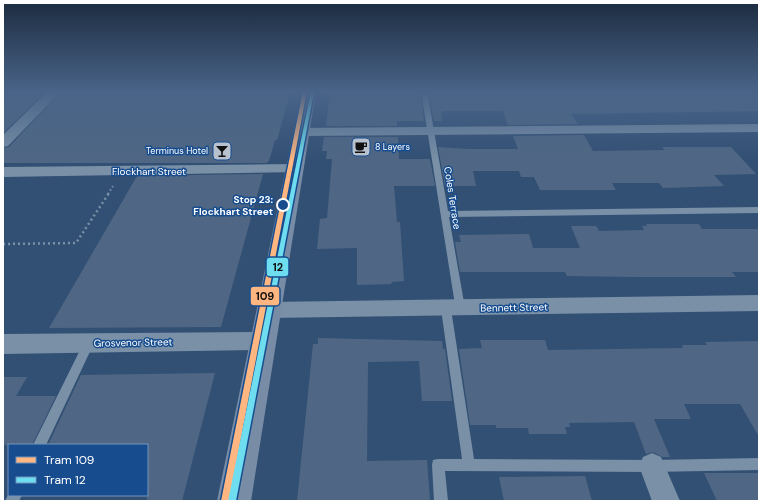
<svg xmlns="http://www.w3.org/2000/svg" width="762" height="504" viewBox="0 0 762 504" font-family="'DM Sans',sans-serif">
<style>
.building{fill:#4f6784}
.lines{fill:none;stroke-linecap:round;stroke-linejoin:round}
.path-far1{stroke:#7990a7;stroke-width:2;stroke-dasharray:1.5 2.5;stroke-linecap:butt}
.path{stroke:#7990a7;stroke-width:2.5;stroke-dasharray:2 3;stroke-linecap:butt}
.service{fill:#7990a7;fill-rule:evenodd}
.minor{fill:#7990a7;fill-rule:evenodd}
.primary{fill:#798ca6;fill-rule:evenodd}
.tram-1-casing{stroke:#174d8f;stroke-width:3}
.tram-2-casing{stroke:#174d8f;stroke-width:3}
.tram-1{fill:#ffb680;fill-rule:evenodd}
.tram-2{fill:#6dddef;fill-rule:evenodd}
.stop-dot{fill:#174d8f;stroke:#fff;stroke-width:2}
.labels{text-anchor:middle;stroke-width:3;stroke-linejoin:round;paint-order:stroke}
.far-poi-label{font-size:9px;fill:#fff;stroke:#174d8f;text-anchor:start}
.street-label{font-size:10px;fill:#fff;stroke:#174d8f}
.stop-label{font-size:10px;font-weight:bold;fill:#fff;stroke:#174d8f;text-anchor:end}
.line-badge{stroke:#174d8f;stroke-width:1.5}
.pale-badge-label{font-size:11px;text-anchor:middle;font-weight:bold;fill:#111}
</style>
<rect width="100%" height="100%" fill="#325074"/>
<path class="building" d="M3,91h43l-43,42z
M62,91h221l-2,5h8l-12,44h-2l-6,21 -3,2h-263v-15l6,-1z
M330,91h90l4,30h-27v5h-71z
M428,91h331v20l-188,3 7,10 -70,1 -5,-14h-59l-3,1 1,9h-8z
M584,135l9,16 72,-1 -3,-3h69l25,27 -42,1 10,11 -61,2 -4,-5h-47l4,7h-76l-6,-13h-13l-2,-6h-46l3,15h-31l-7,-39 29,2h51l-5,-13z
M324,137h74l1,22h31l5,27h-41l3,36h3l4,59 -12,1 -1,2 -34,1v-37l-40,1 3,-30 7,-1 3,-35 2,-24h-6l1,-8h-5z
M263,174l-42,153 -172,1 88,-152z
M646,224h53l3,5h57v43h-27l4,5h-100l-69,-1 -2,-4h-105l-5,-30h6l-2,-7 70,-1 4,14h47l-9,-22h25l3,5 45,-1 -2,-4h5z
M318,338l124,3 1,8h2l7,52h-30l-3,-40 -51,1 -1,99 60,-1 3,41h-133l16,-157h5z
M480,340h65l3,10 135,-2 -1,-3h25l-2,-3 54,-1v96l-19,-33h-56l7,15h-37l16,38h-8l-9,-5 -7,2 -12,-32 -65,1 1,4h-5l2,7h-38l-1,-6h-32v-3h-26l-11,-76 23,-1z
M215,373l-33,128h-35v-56h-99l33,-70z
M3,377h24l-11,19h40l-24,49h-29z
M704,473h55v28h-42z
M585,476l7,25h-88l-5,-24z"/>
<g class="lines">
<path class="path-far1" d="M108,194l5,-8"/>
<path class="path" d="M3,244l73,-1 33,-50"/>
<path class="service" d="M421,91h6l21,120 311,-4v6l-310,4 16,91 -1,3 -4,1 -4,-1z
M446,305l4,1 1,3 23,150 178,1 107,-2v12l-107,2 -207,-1 3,30h-14l-2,-36 1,-5 5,-1h24l-21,-150 1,-3z
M89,338l4,2 1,3 -48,102h-13l52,-105z
M9,493v2h13l-3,6h-14z"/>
<path class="minor" d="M48,91h13l-53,55 -5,1v-12z
M759,124v8l-458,4 -5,-1 -2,-3 2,-3 5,-1z
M294,164l5,2 2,3 -2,3 -296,5v-10z
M759,295v16l-490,7 -7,-2 -3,-6 3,-6 7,-2z
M264,332l8,2 3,7 -3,7 -8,2 -261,4v-20z
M652,453l9,4 19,44h-28l-13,-35 4,-9z"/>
<path class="primary" d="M302,91h14l-65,410h-34z"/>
<g class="tram-1-casing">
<path id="tram-1" d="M303,91h4l-78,410h-8z"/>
</g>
<g class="tram-2-casing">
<path id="tram-2" d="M311,91l3,1 -78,409h-8z"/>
</g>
<use href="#tram-1" class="tram-1"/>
<use href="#tram-2" class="tram-2"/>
</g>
<linearGradient id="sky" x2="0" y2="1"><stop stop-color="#1c2c40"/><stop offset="0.57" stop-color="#496488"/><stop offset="1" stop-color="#496488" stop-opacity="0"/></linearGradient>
<rect width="762" height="161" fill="url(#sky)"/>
<defs>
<g id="cafe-square" transform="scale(1)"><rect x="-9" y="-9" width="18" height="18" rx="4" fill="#b7c2ce" stroke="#174d8f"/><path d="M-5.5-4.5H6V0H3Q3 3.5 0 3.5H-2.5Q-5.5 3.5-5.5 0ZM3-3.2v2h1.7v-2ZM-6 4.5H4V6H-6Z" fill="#111"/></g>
<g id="bar-square" transform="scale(1)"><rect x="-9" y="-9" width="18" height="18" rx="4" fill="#b7c2ce" stroke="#174d8f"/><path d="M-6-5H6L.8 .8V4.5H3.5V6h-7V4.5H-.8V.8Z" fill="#111"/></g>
</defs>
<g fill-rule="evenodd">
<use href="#cafe-square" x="361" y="147"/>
<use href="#bar-square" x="222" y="151"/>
</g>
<circle class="stop-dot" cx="283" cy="205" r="6"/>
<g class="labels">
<g class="far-poi-label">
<text x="375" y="150">8 Layers</text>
<text x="208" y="154" text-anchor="end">Terminus Hotel</text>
</g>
<g class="street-label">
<text x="149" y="175">Flockhart Street</text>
<text transform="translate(453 198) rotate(81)" y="4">Coles Terrace</text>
<text transform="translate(514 307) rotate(-1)" y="4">Bennett Street</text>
<text transform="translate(133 342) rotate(-1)" y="4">Grosvenor Street</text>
</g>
<g class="stop-label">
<text x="273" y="203">Stop 23:<tspan x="273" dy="12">Flockhart Street</tspan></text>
</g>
</g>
<g class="line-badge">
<rect x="266" y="257" width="23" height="20" rx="4" fill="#6dddef"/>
<rect x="250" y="286" width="30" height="20" rx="4" fill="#ffb680"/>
</g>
<g class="pale-badge-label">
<text x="278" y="271">12</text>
<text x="265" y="300">109</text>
</g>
<rect width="762" height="504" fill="none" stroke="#ffffff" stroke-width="8"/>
<rect x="8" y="444" width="140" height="52" fill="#174d8f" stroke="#7494bc"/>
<rect x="16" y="457" width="20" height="6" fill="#ffb680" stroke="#7494bc"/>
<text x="44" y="464" font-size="12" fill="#ffffff">Tram 109</text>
<rect x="16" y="477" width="20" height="6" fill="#6dddef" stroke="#7494bc"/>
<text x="44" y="484" font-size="12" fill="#ffffff">Tram 12</text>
</svg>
